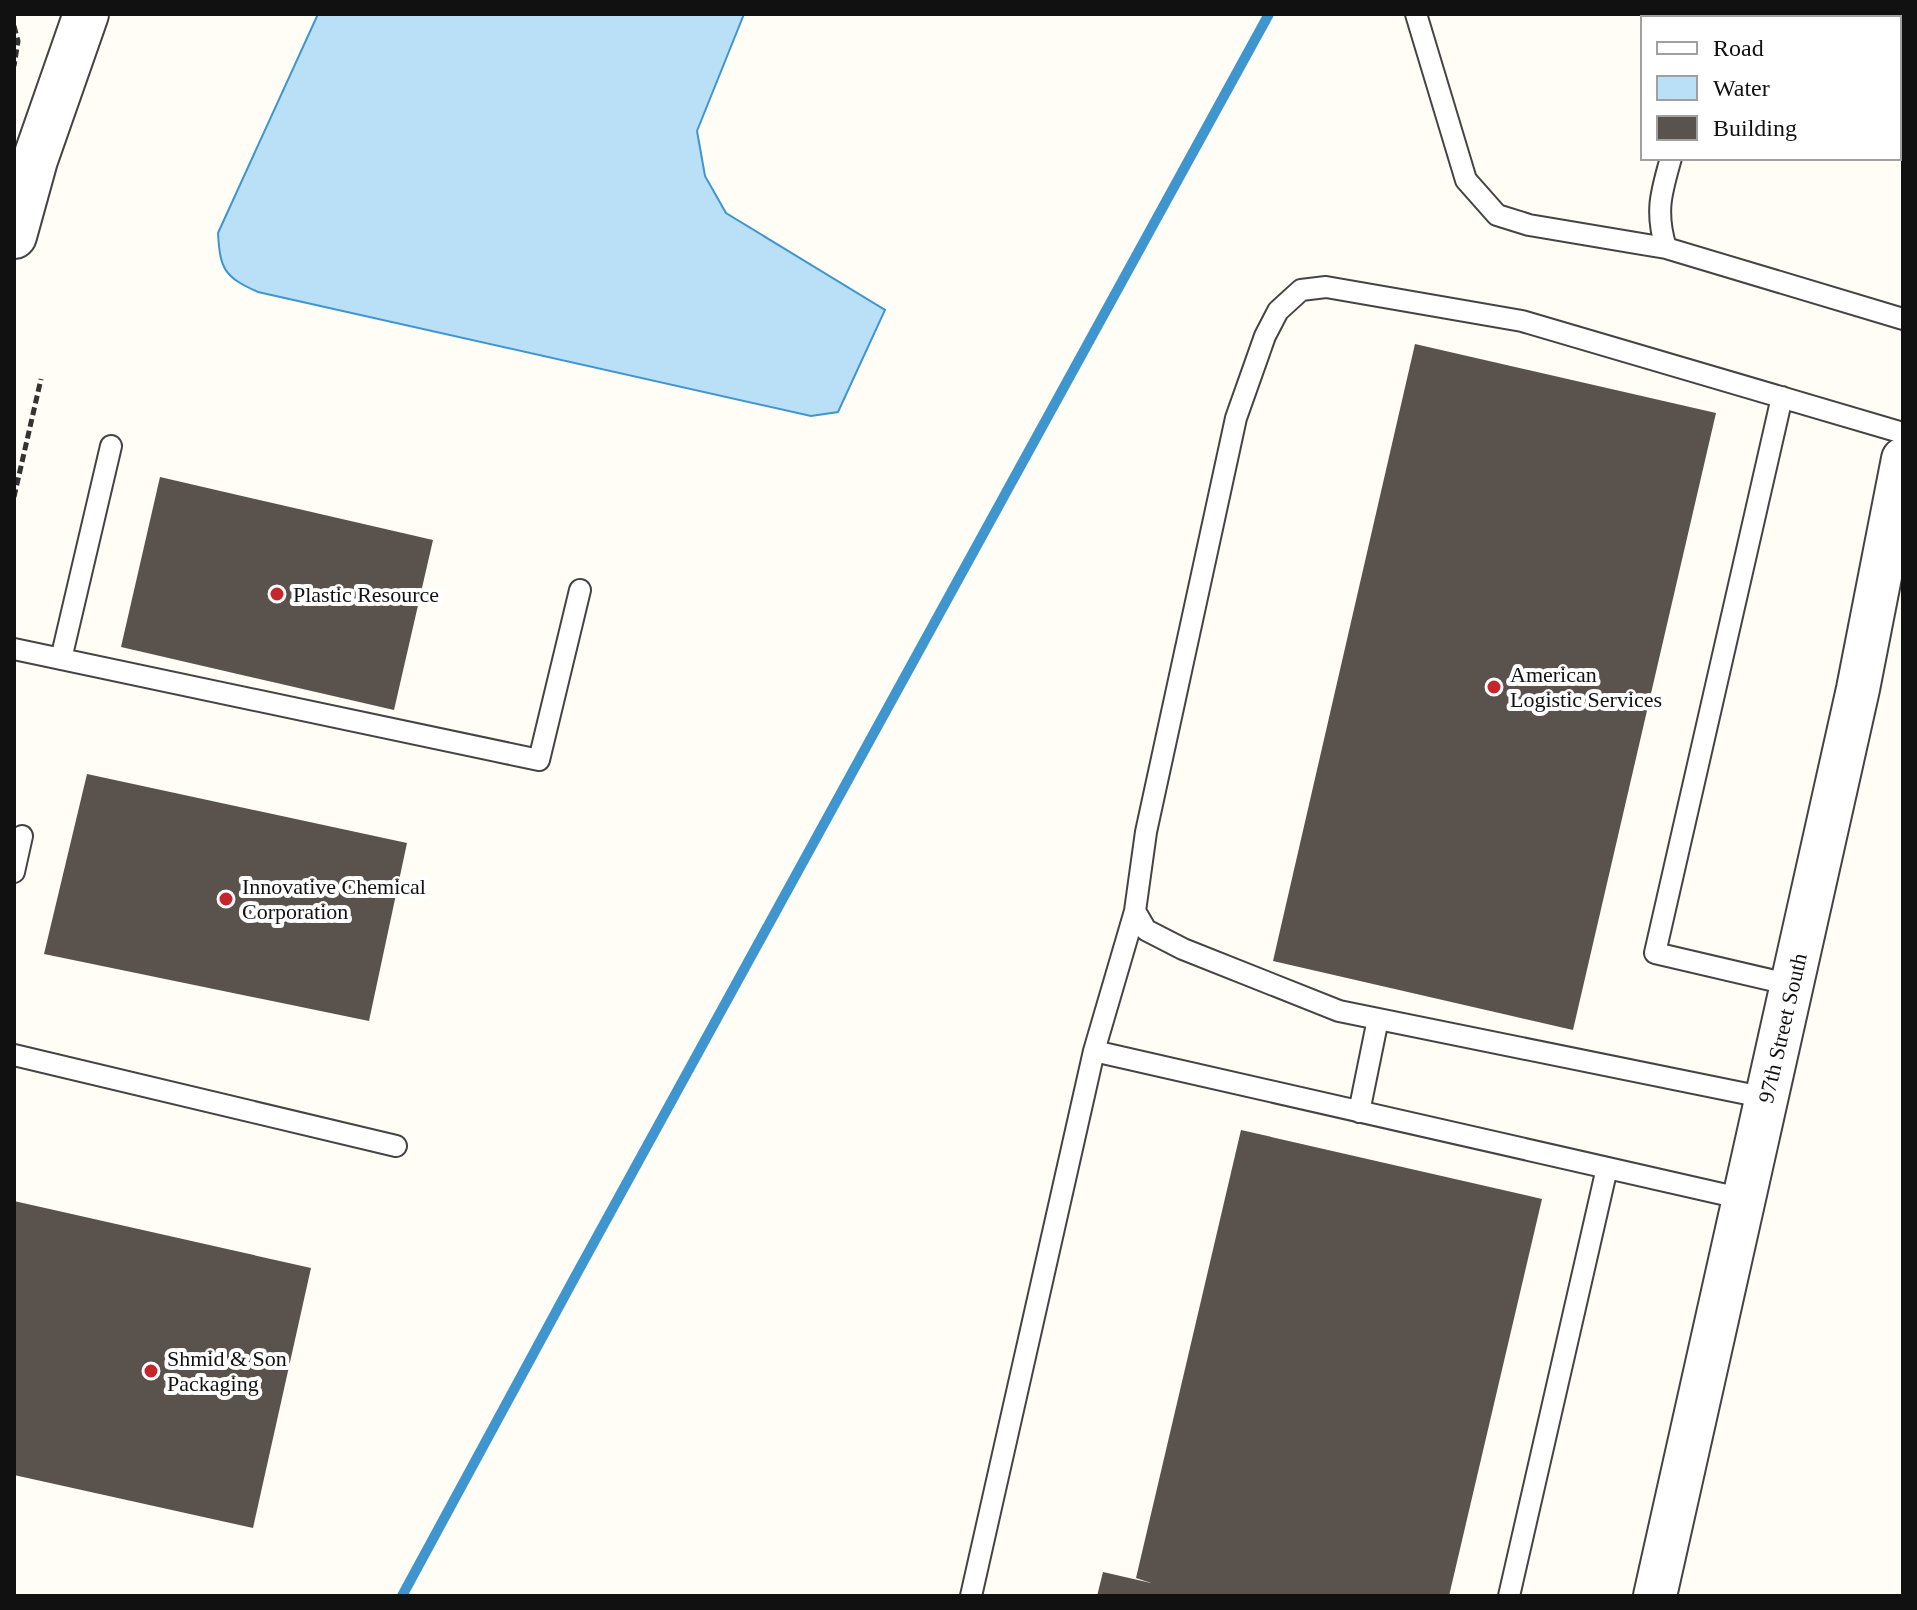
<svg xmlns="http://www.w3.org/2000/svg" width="1917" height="1610" viewBox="0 0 1917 1610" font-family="Georgia,serif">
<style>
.water{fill:#b9e0f7;stroke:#3f96cf;stroke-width:2}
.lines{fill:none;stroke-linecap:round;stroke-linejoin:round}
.stream{stroke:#3f96cf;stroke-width:10}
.building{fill:#5a524d}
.service-casing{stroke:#444;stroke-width:24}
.minor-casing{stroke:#444;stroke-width:46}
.tertiary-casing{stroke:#444;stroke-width:48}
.path{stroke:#333;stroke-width:5;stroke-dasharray:8 4;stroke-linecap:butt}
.service{stroke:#fff;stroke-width:20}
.minor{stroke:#fff;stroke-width:42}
.tertiary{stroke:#fff;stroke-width:44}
.poi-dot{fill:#c4262e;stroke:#fff;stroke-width:3}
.labels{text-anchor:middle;stroke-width:8;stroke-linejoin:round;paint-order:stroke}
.poi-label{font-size:22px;fill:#111;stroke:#fff;text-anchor:start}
.street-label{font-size:22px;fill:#111;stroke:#fff}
</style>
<rect width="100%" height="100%" fill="#fffdf5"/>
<path class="water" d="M318,14h426l-47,117 8,45 21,37 159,97 -47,102 -27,4 -553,-124c-34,-15 -38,-23 -40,-59z"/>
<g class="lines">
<path class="stream" d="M402,1596l174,-321 693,-1261"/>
</g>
<path class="building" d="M1786,14h60l-1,4h-47z
M1415,344l301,69 -143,617 -300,-69z
M160,477l273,63 -39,170 -273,-63z
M87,774l320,69 -38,178 -325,-67z
M1241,1130l301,69 -93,397h-352l6,-24 48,11 -15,-5z
M14,1201l297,67 -58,260 -239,-53z"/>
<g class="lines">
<g class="service-casing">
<path id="service" d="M1416,14l50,166 31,35 32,10 137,23
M1709,18l1,-4
M1671,158c-10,35 -16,54 -5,90l237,71
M1782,397l-127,556 137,32
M14,649l525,111 41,-170
M61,659l50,-213
M14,872l8,-36
M1094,1051l41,-140
M14,1055l382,91
M1767,1098l-428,-87 -156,-62 -37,-19 -11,-19 11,-79 90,-414 29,-82 13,-25 23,-21 25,-3 196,34 381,112
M1359,1112l19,-93
M971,1596l123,-545 650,148
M1509,1596l98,-428"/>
</g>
<g class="minor-casing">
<path id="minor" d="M1655,1596l203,-907 45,-230"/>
</g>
<g class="tertiary-casing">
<path id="tertiary" d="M14,236l21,-76 51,-146"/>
</g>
<path class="path" d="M14,26l4,15 -4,25
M14,497l27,-118"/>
<use href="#service" class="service"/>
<use href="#minor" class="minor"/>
<use href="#tertiary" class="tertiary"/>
</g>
<g class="poi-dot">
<circle cx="277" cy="594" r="8"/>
<circle cx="1494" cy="687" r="8"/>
<circle cx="226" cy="899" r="8"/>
<circle cx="151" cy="1371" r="8"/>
</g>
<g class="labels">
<g class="poi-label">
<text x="293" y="602">Plastic Resource</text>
<text x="1510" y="682">American<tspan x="1510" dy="25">Logistic Services</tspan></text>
<text x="242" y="894">Innovative Chemical<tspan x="242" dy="25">Corporation</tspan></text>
<text x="167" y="1366">Shmid &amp; Son<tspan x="167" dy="25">Packaging</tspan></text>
</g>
<g class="street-label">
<text transform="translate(1782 1028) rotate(-77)" y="8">97th Street South</text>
</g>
</g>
<rect width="1917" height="1610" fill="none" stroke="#111111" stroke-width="32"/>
<rect x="1641" y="16" width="260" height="144" fill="#ffffff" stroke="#a0a0a0" stroke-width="2"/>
<rect x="1657" y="42" width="40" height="12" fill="#ffffff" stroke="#a0a0a0" stroke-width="2"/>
<text x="1713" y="56" font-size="24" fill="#111111">Road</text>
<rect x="1657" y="76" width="40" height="24" fill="#b9e0f7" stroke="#a0a0a0" stroke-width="2"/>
<text x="1713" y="96" font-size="24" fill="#111111">Water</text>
<rect x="1657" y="116" width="40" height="24" fill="#5a524d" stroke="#a0a0a0" stroke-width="2"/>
<text x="1713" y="136" font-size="24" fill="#111111">Building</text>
</svg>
